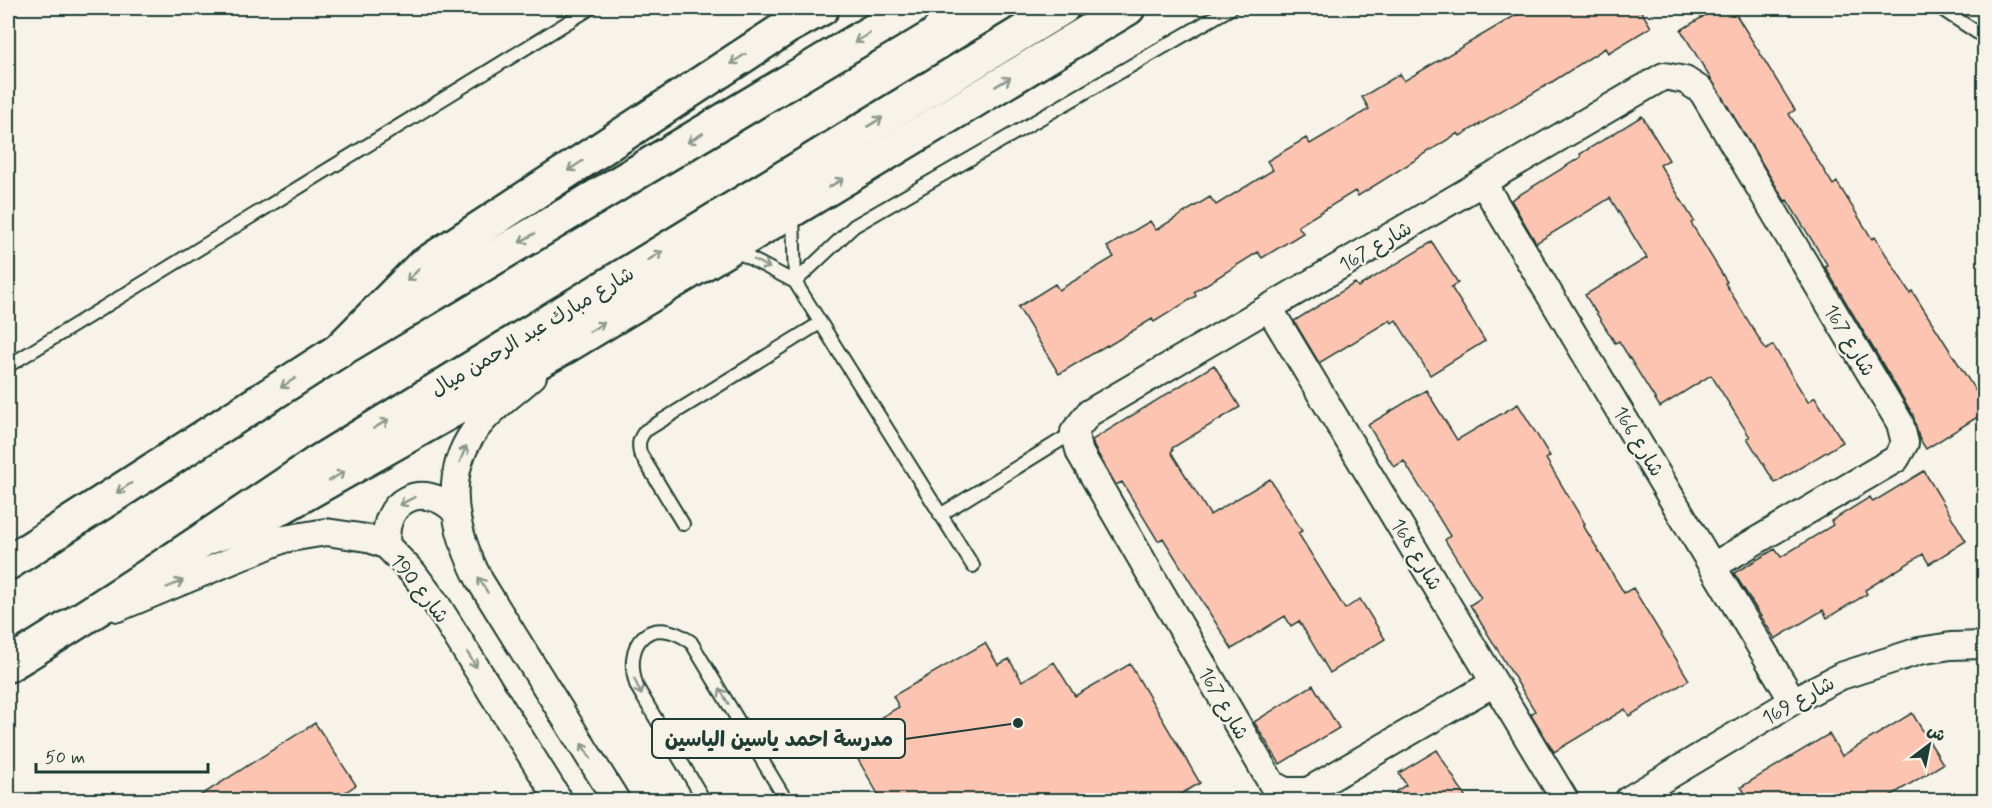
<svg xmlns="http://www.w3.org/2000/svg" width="1992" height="808" viewBox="0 0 1992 808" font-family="Mynerve,'Playpen Sans Arabic',sans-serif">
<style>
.building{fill:#fdc5b1;stroke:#1f3d34;stroke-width:1.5}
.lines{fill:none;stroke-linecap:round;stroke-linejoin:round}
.lane-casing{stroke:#1f3d34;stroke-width:16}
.street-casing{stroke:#1f3d34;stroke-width:30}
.secondary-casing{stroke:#1f3d34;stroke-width:38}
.highway-casing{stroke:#1f3d34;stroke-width:38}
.lane{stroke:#f7f3e8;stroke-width:12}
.street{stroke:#f7f3e8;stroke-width:26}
.secondary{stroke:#f7f3e8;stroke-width:33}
.highway{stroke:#f7f3e8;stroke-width:33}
.oneway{stroke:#8b988e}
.labels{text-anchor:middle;stroke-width:5;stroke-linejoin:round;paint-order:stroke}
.street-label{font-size:20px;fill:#1f3d34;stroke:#f7f3e8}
.leader{fill:none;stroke:#1f3d34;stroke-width:2}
.callout-dot{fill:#1f3d34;stroke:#f7f3e8;stroke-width:2}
.callout{fill:#f7f3e8;stroke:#1f3d34;stroke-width:2}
.callout-label{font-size:21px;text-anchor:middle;font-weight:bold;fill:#1f3d34}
</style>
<rect width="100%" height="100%" fill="#f7f3e8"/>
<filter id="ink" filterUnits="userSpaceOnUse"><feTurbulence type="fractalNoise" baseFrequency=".0167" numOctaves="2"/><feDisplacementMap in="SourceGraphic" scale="12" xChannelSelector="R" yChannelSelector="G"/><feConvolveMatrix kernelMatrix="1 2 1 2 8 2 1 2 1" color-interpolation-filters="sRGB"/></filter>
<g filter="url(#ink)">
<path class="building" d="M1528,8h111l12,19 -43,26 -3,-5 -53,34 -92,54 -2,-3 -100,63 -3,-5 -57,35 5,7 -41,25 -4,-6 -64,40 2,4 -42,26 -2,-3 -44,27 -1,-1 -48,29 -41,-67 37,-23 4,6 55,-33 -7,-10 43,-26 6,9 54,-33 6,8 57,-35 -6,-9 39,-23 4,6 59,-35 -7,-12 38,-23 4,7z
M1717,8h15l63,102 -6,4 44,71 4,-3 35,57 3,-2 35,56 2,-2 72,113v9l-58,36 -7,-11 -6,-23 -88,-148 3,-1 -41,-66 -2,1 -104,-171z
M1642,116l27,44 -9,5 34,56 -3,2 36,59 -2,1 41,67 7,-5 35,57 7,-5 28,45 -68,41 -28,-45 3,-1 -39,-62 -51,32 -41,-66 -4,2 -30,-48 62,-37 -37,-60 -74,45 -25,-43 70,-43 -1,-3z
M1432,242l26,41 -7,4 34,54 -55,34 -34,-55 -4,3 -2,-3 -71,43 -25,-42 61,-38 3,4z
M1214,365l26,42 -68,41 1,2 -2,2 39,63 60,-36 32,52 -4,2 47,76 15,-10 25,40 -55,34 -31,-52 -8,5 -6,-10 -53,33 -69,-111 -5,3 -36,-59 -6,3 -22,-38 -2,-7z
M1426,390l31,50 61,-36 32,52 -4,3 39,65 -2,1 41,68 9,-5 56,92 -60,36 -4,-7 -71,43 -23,-38 4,-3 -65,-106 11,-7 -36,-58 5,-4 -46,-75 -10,6 -26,-42z
M1924,471l42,70 -37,23 -6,-10 -58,36 2,4 -40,24 -4,-8 -48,29 -41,-66 41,-24 6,8 52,-32 -2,-4 39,-24 3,5z
M985,643l13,22 11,-6 13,22 32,-19 21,34 55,-32 70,119 -31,18h-287l-30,-52 20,-11 -6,-12 33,-19 -6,-11z
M1313,685l26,43 -59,36 -26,-42z
M1912,713l31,51 -61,37h-132l-9,-14 88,-53 13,22z
M315,723l41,62 -24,16h-140z
M1437,750l31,51h-87l25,-16 -7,-12z"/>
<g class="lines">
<g class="lane-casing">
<path id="lane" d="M1940,8l44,29
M793,214l2,68
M734,250l61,32 178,284
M795,282l59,-56 377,-218
M8,366l583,-358
M940,515l134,-83
M683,524l-43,-71c-2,-10 -1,-14 5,-22l175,-108
M704,800l-67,-113c-15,-43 12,-75 54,-45l95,158"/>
</g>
<g class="street-casing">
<path id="street" d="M1483,183l310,518
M1269,308l296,492
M533,376c-20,18 -45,35 -60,57 -32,46 -17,102 7,148l136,219
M387,546c-7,-45 36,-67 68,-35
M118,608l166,-69 42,-7 41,6 20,8 27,28 23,31 122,195
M1494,683l-186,108h-23l-13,-7 -192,-331 -6,-21 15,-19 575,-337 21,4 17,11 198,332 5,20 -9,16 -183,107
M1628,800l165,-99 48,-25 78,-25 32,-5 33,-1"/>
</g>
<g class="secondary-casing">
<path id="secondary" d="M8,563l330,-212 574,-343
M8,665c105,-64 207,-133 309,-202l745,-455"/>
</g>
<g class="highway-casing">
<path id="highway" d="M338,351l83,-84 366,-240 35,-19
M209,537l48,-16 309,-175 562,-338"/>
</g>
<use href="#lane" class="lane"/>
<use href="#street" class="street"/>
<use href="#secondary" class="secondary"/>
<use href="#highway" class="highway"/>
</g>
<defs><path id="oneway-shaft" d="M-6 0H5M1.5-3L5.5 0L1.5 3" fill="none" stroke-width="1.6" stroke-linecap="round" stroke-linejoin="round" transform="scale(1.5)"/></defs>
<g class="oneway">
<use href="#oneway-shaft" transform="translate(862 38) rotate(149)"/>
<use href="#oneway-shaft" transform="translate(738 59) rotate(147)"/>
<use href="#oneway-shaft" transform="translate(1003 82) rotate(-31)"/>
<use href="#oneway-shaft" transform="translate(875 122) rotate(-31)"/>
<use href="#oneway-shaft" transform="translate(695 138) rotate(149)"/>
<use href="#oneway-shaft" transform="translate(575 166) rotate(147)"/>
<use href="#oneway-shaft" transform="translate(836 183) rotate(-31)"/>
<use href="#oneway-shaft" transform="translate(527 238) rotate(149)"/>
<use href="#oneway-shaft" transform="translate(655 256) rotate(-31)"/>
<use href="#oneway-shaft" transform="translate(762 264) rotate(28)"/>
<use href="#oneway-shaft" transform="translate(413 275) rotate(135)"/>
<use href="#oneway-shaft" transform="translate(597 327) rotate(-32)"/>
<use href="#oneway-shaft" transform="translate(288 383) rotate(147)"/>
<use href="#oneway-shaft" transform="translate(381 424) rotate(-31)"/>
<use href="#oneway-shaft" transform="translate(463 454) rotate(-68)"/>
<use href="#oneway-shaft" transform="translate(337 476) rotate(-30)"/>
<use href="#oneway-shaft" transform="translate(124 488) rotate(147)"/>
<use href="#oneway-shaft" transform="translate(407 501) rotate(153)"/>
<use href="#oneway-shaft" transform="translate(175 584) rotate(-23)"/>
<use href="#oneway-shaft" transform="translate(483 585) rotate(-121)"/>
<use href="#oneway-shaft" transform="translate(472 660) rotate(58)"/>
<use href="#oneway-shaft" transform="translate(638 687) rotate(65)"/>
<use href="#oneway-shaft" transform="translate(724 696) rotate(-120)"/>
<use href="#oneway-shaft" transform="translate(586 751) rotate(-122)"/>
</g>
</g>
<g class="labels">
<g class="street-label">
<text transform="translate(1375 246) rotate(-30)" y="7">شارع 167</text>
<text transform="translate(532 331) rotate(-31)" y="7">شارع مبارك عبد الرحمن ميال</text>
<text transform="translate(1850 340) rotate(59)" y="7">شارع 167</text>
<text transform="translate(1639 441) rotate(59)" y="7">شارع 166</text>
<text transform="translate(1417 554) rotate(59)" y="7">شارع 168</text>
<text transform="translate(420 588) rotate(52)" y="7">شارع 190</text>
<text transform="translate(1798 700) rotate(-29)" y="7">شارع 169</text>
<text transform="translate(1224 703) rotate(60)" y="7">شارع 167</text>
</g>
</g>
<path class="leader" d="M1018 723L905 739"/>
<circle class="callout-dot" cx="1018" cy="723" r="6"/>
<rect class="callout" x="652" y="719" width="253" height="39" rx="6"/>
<g class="callout-label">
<text x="779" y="746">مدرسة احمد ياسين الياسين</text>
</g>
<rect width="1992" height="808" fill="none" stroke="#f7f3e8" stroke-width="30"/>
<rect x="15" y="15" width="1962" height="778" fill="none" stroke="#1f3d34" stroke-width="2" filter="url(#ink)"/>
<g transform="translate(1929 745) rotate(32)" stroke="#f7f3e8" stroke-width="4.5" paint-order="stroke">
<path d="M0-4.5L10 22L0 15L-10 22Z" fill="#1f3d34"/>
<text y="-9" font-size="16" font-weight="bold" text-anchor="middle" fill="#1f3d34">ش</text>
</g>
<path d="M36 763v9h172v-9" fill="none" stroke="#1f3d34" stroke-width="3"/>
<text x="45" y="763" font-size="18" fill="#1f3d34" stroke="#f7f3e8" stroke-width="4.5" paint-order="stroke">50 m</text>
</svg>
